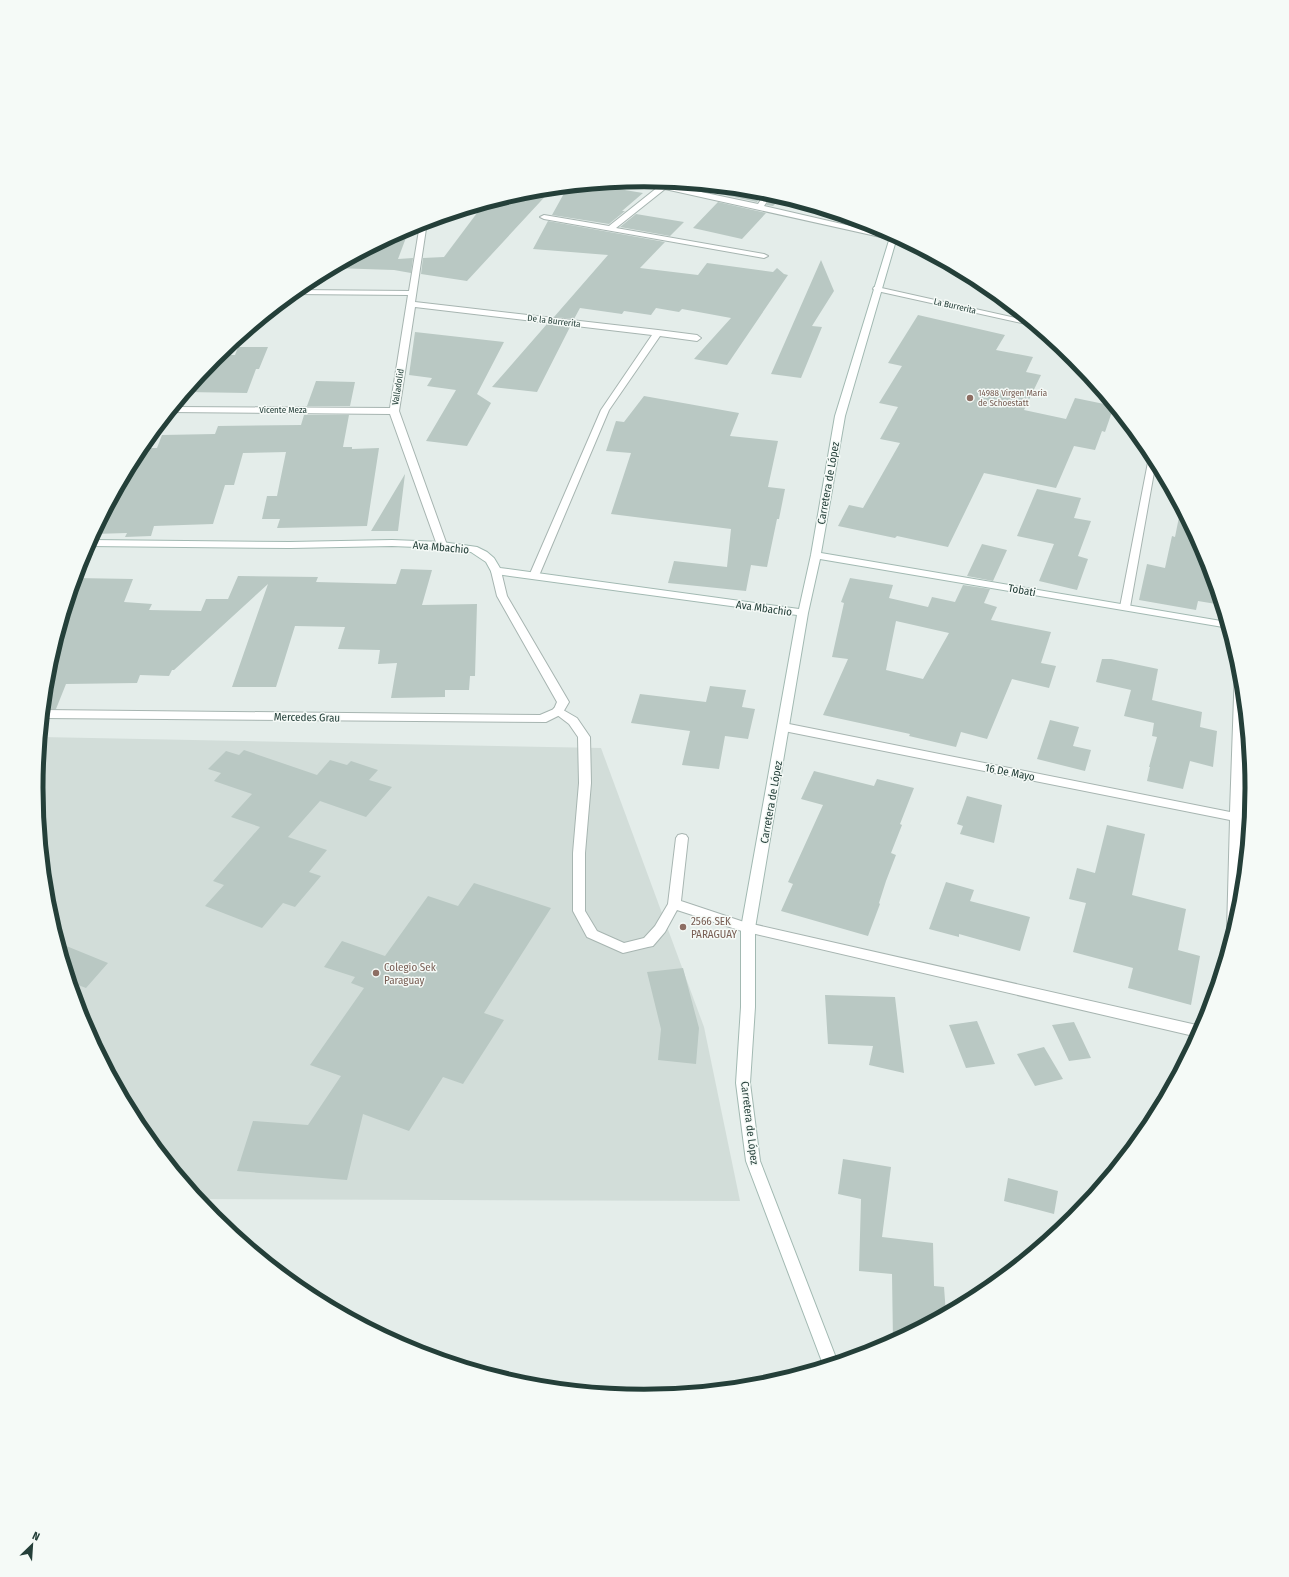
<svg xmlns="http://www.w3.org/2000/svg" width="1289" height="1577" viewBox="0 0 1289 1577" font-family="'Fira Sans Condensed',sans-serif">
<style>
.built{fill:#d2ddd9}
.building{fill:#b9c8c3;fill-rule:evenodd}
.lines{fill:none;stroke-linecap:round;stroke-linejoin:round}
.lane-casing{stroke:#a7b5b1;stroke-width:2}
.street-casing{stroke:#a7b5b1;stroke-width:2}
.secondary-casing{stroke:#a2b9b2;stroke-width:2}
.lane{fill:#fff;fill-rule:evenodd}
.street{fill:#fff;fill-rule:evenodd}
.secondary{fill:#fff;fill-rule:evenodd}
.education-dot{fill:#8d6e63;stroke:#f5faf7;stroke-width:1.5}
.labels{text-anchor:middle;stroke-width:3;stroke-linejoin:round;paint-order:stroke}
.far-street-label{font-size:9px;fill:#243f39;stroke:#f5faf7}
.far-education-label{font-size:9px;fill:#785e54;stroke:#f5faf7;text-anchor:start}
.street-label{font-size:11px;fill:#243f39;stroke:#f5faf7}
.education-label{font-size:11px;fill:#785e54;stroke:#f5faf7;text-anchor:start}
.rim{fill:none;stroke:#243f39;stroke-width:5}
</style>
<rect width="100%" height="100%" fill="#e4edea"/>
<path class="built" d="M41,737l560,11 103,279 36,174 -542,-2 -60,-73 -56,-105 -34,-114 -12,-119z"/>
<path class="building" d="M594,185l49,8 -21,18h3l-16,13 -57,-9 15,-27z
M552,189l-85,92 -46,-7 2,-16 21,-1 39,-52 43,-13z
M731,189l32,3h1l-7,10 -32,-7z
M773,195l9,2 -9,9 -7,-1z
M718,202l48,11 -24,26 -49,-11z
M636,214l48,8 -14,14 -50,-9z
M548,221l117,21 -25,26 58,7 9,-12 66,9 4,-4 7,6 4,1 -61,90 -33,-6 37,-41 -49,-9 -3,3 -23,-4 -5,7 -27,-4 -2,3 -42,-6 -6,11 -20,-2 54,-62 -75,-6z
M410,227l-12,32 15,-1 -2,15 -17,-3 -61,-2z
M821,260l13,31 -22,35 10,1 -21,51 -30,-4z
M918,315l87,20 -9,15 37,7 -7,15 15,3 -17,35 42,9 9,-21 39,8 -9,26 -3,-1 -7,19 -21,-4 -18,42 -72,-15 -36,74 -51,-11 -2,2 -57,-12 11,-21 14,3 37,-65 -20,-4 18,-32 -19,-4 23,-37 -14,-3z
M547,324l23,3 -33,65 -45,-5z
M415,332l89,10 -27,52 14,9 -24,43 -41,-5 30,-51 -29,-4 5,-8 -23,-3z
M238,347h30l-9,22h-3l-9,24 -61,-1 28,-34 4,-3h17z
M316,381l39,1 -5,24h-43z
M644,396l95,17 -9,23 48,5 -10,46 17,2 -6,30h-2l-10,48 -16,-2 -5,26 -78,-8 6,-22 53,6 4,-38 -120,-15 20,-61 -25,-2 10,-30 8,1z
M304,415h45l-6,32h9v2l27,-1 -12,78 -90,2 3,-9h-18l5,-23h10l9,-44 -43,1 -9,32h-9l-12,39 -59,2 -3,10 -26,1 2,-4 -33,1 45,-84 1,-2h17l5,-13 53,-1 3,-8 83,-1z
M405,474l-7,57h-27z
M1037,489l44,9 -7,20 17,3 -13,35 10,3 -11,31 -38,-9 15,-37 -37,-8z
M1181,507l26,49 15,49 -24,-4 -2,9 -57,-10 8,-36 18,4 7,-32 3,1z
M982,544l25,6 -14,31 -26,-5z
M401,569l31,1 -10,35 55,-1 -2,72h-5l-1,14h-24v7l-54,1 6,-35 -19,1 2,-14 -42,-1 7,-22 -50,-1 -19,61h-44l36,-103 -94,86h-2l-3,6 -29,-1 -3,8 -71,1 -10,25h-12l4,-39 27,-92 58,1 -9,23 28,2 -3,6 52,1 5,-12h22l10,-23 80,1 -2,5 80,2z
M850,578l43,7 -4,13 39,9 4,-10 23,5 8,-17 27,4 -6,14 13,4 -6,13 60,12 -10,31 15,3 -7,22 -37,-9 -25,60 -26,-7 -5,15 -47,-11 1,-2 -87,-19 25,-56 -16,-2 12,-54 -3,-1zM896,621l53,12 -26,46 -37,-9z
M1102,659h9l47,10 -6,31 50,12 -2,15 17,4 -4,36 -23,-6 -7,28 -36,-8 3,-14h-1l8,-30 -5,-1 2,-13 -30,-7 7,-26 -35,-8z
M710,686l36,4 -4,17 13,2 -7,30 -23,-3 -6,33 -37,-4 8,-34 -59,-8 9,-29 66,8z
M1050,720l29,7 -6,19 18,4 -6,21 -48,-12z
M244,750l73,25 13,-15 17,5 4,-4 27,9 -9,10 23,7 -26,30 -46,-16 -32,36 39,13 -18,22 12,4 -26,31 -12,-4 -21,25 -57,-22 19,-21 -11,-4 47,-54 -29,-10 21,-23 -38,-13 7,-8 -13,-4 18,-18 13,4z
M814,771l60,15 3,-7 37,9 -14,36 2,1 -11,28 5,2 -10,26 -7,22 1,1 -12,32 -87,-25 12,-27 -5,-2 35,-77 -22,-6z
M967,796l35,9 -8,38 -34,-9 3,-8 -6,-2z
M1107,825l38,9 -13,61 54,14 -8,41 22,6 -9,49 -63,-17 5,-20 -60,-16 13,-49 -17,-4 8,-31 18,5z
M946,882l28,8 -4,11 60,16 -10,34 -61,-17v3l-30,-8z
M474,883l77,25 -67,105 20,7 -41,64 -20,-7 -34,54 -46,-17 -16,66 -110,-9 16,-50 55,4 33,-49 -31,-11 54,-77 -13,-5 4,-6 -31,-10 18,-26 43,15 43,-60 30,10z
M59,943l49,20 -22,25 -16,-6z
M683,968l16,60 -3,36 -38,-4 3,-31 -14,-57z
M825,995l70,2 9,76 -35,-8 4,-19 -45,-2z
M977,1021l18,43 -29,4 -17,-43z
M1074,1022l17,36 -22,3 -17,-36z
M1044,1047l19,32 -28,7 -18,-32z
M843,1159l48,8 -9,70 51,6 1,43 10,1 2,27 -53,28 -1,-68 -33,-3 2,-72 -23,-5z
M1008,1178l50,13 -4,23 -50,-13z"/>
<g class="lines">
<g class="lane-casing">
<path id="lane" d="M558,707l19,11 13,19 1,46 -6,70v58l12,20 27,12 20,-5 11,-12 13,-22 8,-66 2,-3 4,-1 4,1 2,3 -7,63 72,24 2,3 -2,3 -5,2 -71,-23 -12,22 -12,14 -5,1 -25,6 -36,-16 -14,-26v-58l6,-70 -1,-46 -9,-13 -17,-13 2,-3z"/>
</g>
<g class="street-casing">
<path id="street" d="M644,180l114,24 8,-12 6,2 -8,12 130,30 4,2 -4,2 -229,-51 -49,39 148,26 4,2 -4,2 -220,-39 -4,-2 4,-2 65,11 49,-39 -24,-6z
M427,222l-12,80 243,28 39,5 4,3 -4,3 -37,-5 -51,74 -71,168 -4,1 -5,-3 72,-166 51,-75 -237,-28 -16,104 48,134 -5,3 -5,-3 -47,-131 -220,-2 4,-5 216,1 18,-113 -115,-1 5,-4 111,1 11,-67z
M874,287h3l152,34 6,5 -158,-35 -4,-2z
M1150,452h1l5,9 -26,146 -5,3 -5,-3z
M496,568l5,3 6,25 62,106 -7,12 -16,8 -503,-4 1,-8 496,5 14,-6 3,-7 -60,-106 -6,-25z
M1240,665l5,45 -4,199 -8,27 -4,-2 -2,-3 3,-111 -446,-89 -4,-1 -2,-3 2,-3 4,-1 446,89 5,-144z
M748,923l453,103 3,1 -6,10 -455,-106 -2,-3 2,-3z"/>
</g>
<g class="secondary-casing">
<path id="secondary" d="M891,234l6,3 -52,179 -24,137 406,69 2,6 -409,-69 -12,54 -53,315v79l-5,76 10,78 78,202 -14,4 -78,-206 -10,-78 5,-76v-79l56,-313 -301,-41 -4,-1 -6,-11 -15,-10 -29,-4 -50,-2 -102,2 -202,-2 3,-6 199,2 102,-2 50,2 35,5 10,5 7,6 6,10 299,41 12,-54 24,-139z"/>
</g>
<use href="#lane" class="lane"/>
<use href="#street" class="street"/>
<use href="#secondary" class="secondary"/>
</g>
<g class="education-dot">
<circle cx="970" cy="398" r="4"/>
<circle cx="683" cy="927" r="4"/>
<circle cx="376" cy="973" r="4"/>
</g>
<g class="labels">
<g class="far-street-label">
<text transform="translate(955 306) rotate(13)" y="3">La Burrerita</text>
<text transform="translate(554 321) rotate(7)" y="3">De la Burrerita</text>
<text transform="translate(398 387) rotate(-81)" y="3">Valladolid</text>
<text x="283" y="413">Vicente Meza</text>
</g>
<g class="far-education-label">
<text x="978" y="396">14988 Virgen Maria<tspan x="978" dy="10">de Schoestatt</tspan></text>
</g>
<g class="street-label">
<text transform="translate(828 483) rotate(-80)" y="4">Carretera de López</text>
<text transform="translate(441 547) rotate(5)" y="4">Ava Mbachio</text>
<text transform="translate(1022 590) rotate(10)" y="4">Tobati</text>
<text transform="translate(764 608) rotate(8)" y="4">Ava Mbachio</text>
<text transform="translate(307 717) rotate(1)" y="4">Mercedes Grau</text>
<text transform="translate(1010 772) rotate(11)" y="4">16 De Mayo</text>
<text transform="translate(771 802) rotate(-80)" y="4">Carretera de López</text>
<text transform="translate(750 1123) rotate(83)" y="4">Carretera de López</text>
</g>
<g class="education-label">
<text x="691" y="925">2566 SEK<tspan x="691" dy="13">PARAGUAY</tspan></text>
<text x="384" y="971">Colegio Sek<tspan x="384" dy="13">Paraguay</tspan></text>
</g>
</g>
<path d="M0 0H1289V1577H0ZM43 788a601 601 0 1 1 1202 0a601 601 0 1 1-1202 0Z" fill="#f5faf7" fill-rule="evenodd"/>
<path class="rim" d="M43 788a601 601 0 1 1 1202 0a601 601 0 1 1-1202 0Z"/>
<g transform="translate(32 1545) rotate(25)" stroke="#f5faf7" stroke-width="3" paint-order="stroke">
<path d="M0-3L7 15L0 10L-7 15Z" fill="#243f39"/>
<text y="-6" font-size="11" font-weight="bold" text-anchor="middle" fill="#243f39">N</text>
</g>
</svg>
